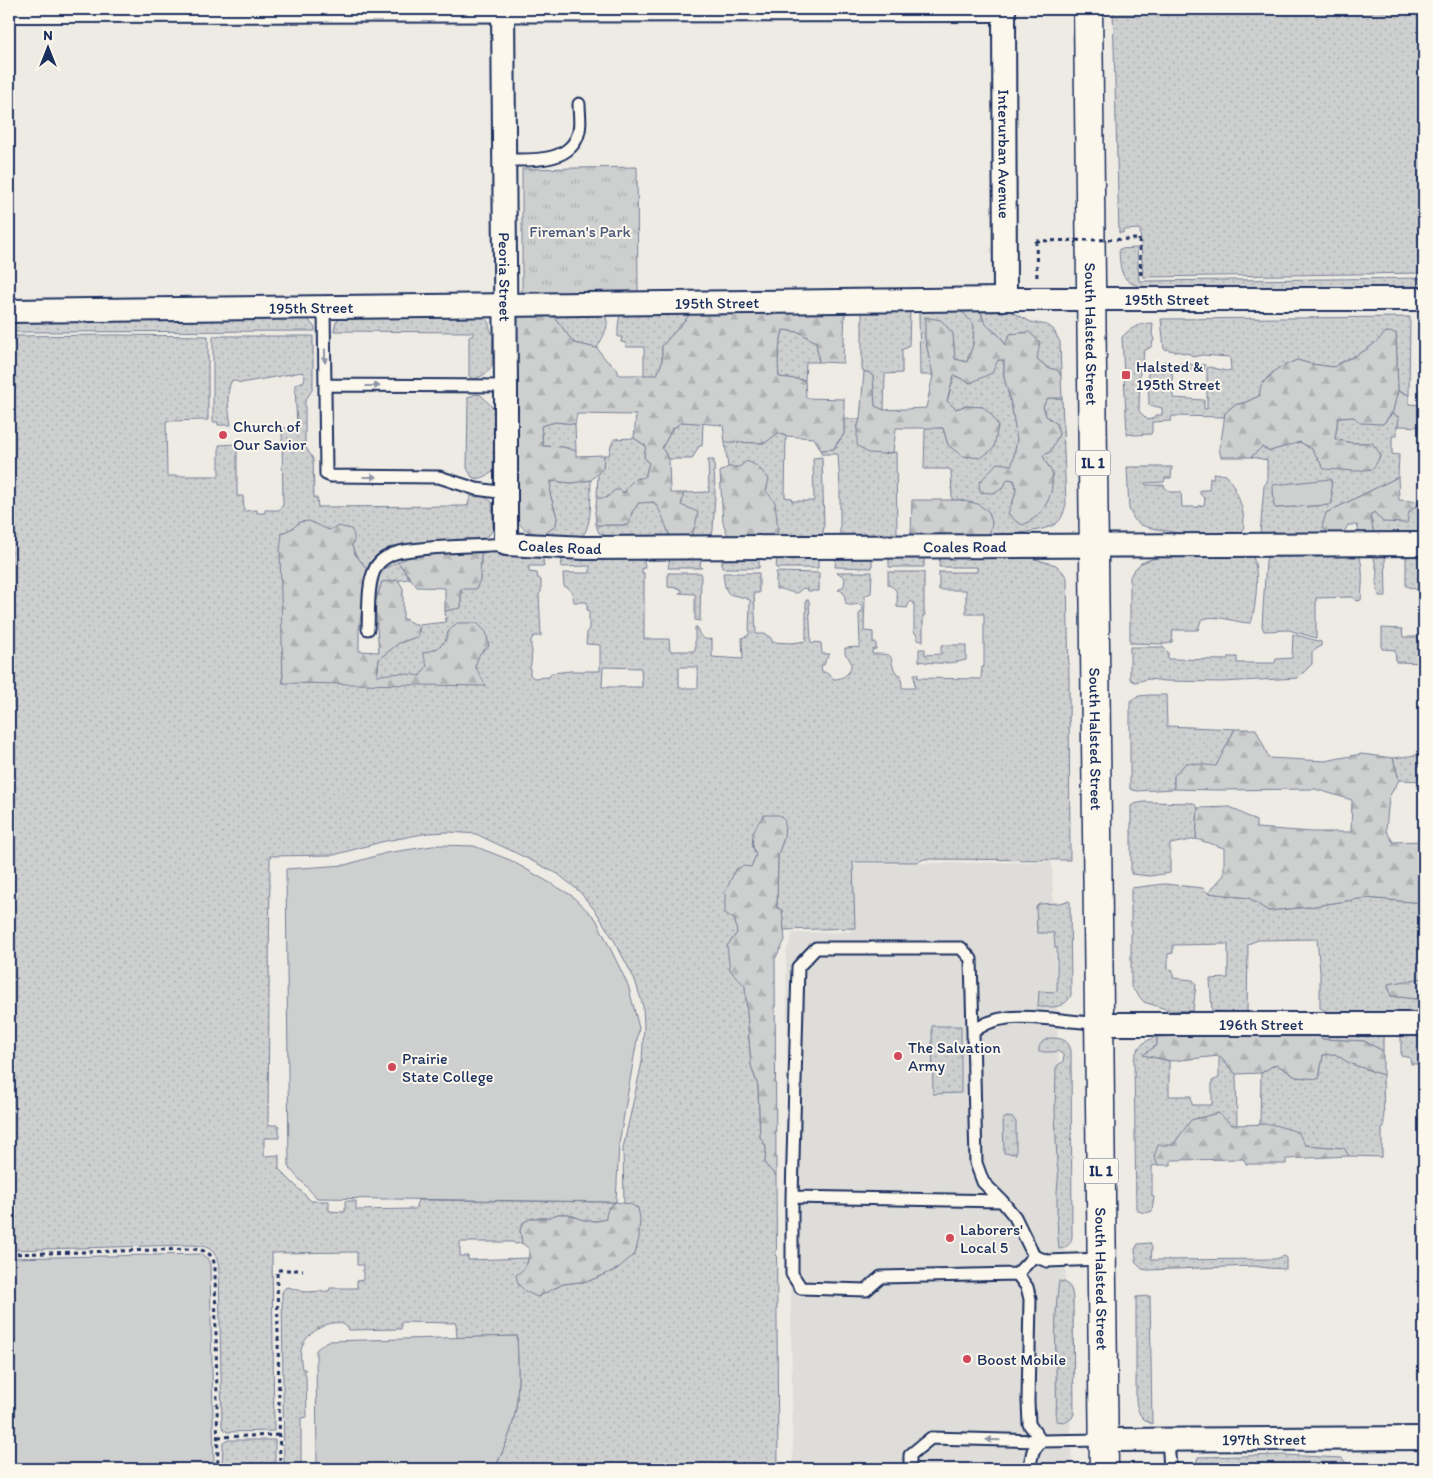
<svg xmlns="http://www.w3.org/2000/svg" width="1433" height="1478" viewBox="0 0 1433 1478" font-family="Itim,sans-serif">
<style>
.built{fill:#deddda}
.grass{fill:url(#grass-dots);stroke:#747f96;fill-rule:evenodd}
.forest{fill:url(#forest-firs);stroke:#747f96}
.park{fill:url(#park-tufts);stroke:#747f96}
.garden{fill:#cecfcf;stroke:#747f96}
.lines{fill:none;stroke-linecap:round;stroke-linejoin:round}
.service-casing{stroke:#1b2f5e;stroke-width:15}
.minor-casing{stroke:#1b2f5e;stroke-width:26}
.primary-casing{stroke:#1b2f5e;stroke-width:31}
.path{stroke:#1b2f5e;stroke-width:3;stroke-dasharray:4 4;stroke-linecap:butt}
.service{stroke:#fbf7ec;stroke-width:11}
.minor{stroke:#fbf7ec;stroke-width:22}
.primary{stroke:#fbf7ec;stroke-width:28}
.path-bridge{stroke:#1b2f5e;stroke-width:3;stroke-dasharray:4 4;stroke-linecap:butt}
.oneway{fill:#8b93a5}
.poi-dot{fill:#d1495b;stroke:#fbf7ec;stroke-width:2}
.labels{text-anchor:middle;stroke-width:4;stroke-linejoin:round;paint-order:stroke}
.shield{fill:#fbf7ec;stroke:#5e6b89;stroke-width:1}
.shield-label{font-size:15px;font-weight:bold;fill:#1b2f5e}
.street-label{font-size:16px;fill:#1b2f5e;stroke:#fbf7ec}
.park-label{font-size:16px;fill:#48577a;stroke:#fbf7ec}
.poi-label{font-size:16px;fill:#1b2f5e;stroke:#fbf7ec;text-anchor:start}
</style>
<defs>
<pattern id="grass-dots" width="8" height="8" patternUnits="userSpaceOnUse" patternTransform="scale(1.25)"><rect width="8" height="8" fill="#cecfcf"/><path d="M2 2h.1M6 6h.1" fill="none" stroke="#b0b2b4" stroke-width="1.8" stroke-linecap="round"/></pattern>
<pattern id="forest-firs" width="22" height="20" patternUnits="userSpaceOnUse" patternTransform="scale(1.25)"><rect width="22" height="20" fill="#cecfcf"/><path d="M5 1l3.5 6h-7zM16 11l3.5 6h-7z" fill="#b0b2b4"/></pattern>
<pattern id="park-tufts" width="24" height="20" patternUnits="userSpaceOnUse" patternTransform="scale(1.25)"><rect width="24" height="20" fill="#cecfcf"/><path d="M3 7l-1-3M5 7V3M7 7l1-3M15 17l-1-3M17 17v-4M19 17l1-3" fill="none" stroke="#b0b2b4"/></pattern>
</defs>
<rect width="100%" height="100%" fill="#eeebe4"/>
<filter id="ink" filterUnits="userSpaceOnUse"><feTurbulence type="fractalNoise" baseFrequency=".02" numOctaves="2"/><feDisplacementMap in="SourceGraphic" scale="10" xChannelSelector="R" yChannelSelector="G"/><feConvolveMatrix kernelMatrix="1 2 1 2 8 2 1 2 1" color-interpolation-filters="sRGB"/></filter>
<g filter="url(#ink)">
<path class="built" d="M1052,862l20,607h-279l-7,-517 7,-19 57,-1 1,-68z"/>
<path class="grass" d="M1113,9h311v264l-281,4 -3,-48 -17,1v3h-4z
M1137,248l2,33 285,-3v8l-269,3c-31,-4 -35,-10 -36,-40z
M862,310l46,1 2,3 -1,31 -2,3 -5,1v24l-17,1 -1,36 -9,-4 -2,-30 -5,-4h-4l-2,-3z
M921,310h40l13,14 -1,21 -6,17 -12,-3 -2,-25 -27,-17 -1,21 8,37h-13l-1,-62z
M1007,310l3,1 21,11 16,3 6,4 7,13 1,34 -3,-6 -10,-2 -11,-9 -32,-13c-5,-15 -12,-13 -20,-23 -2,-3 -3,-9 -5,-12l24,1z
M693,311l-31,35v16l-5,13 -13,1v-29h-18v-4l-5,-1 1,-5h-4v-10l2,-14z
M603,313c10,10 -1,25 -6,35l-23,-5 -22,-29z
M478,316c14,3 9,9 15,19l-1,32c-3,5 -12,11 -19,12l-4,-3v-40h4v-4l-139,-1 2,-9 4,-3z
M1410,317l-1,78 -11,-4 -2,-57 -10,-2c-7,8 -14,14 -22,19 -10,6 -21,9 -30,16l-23,-3 -14,-4c-18,8 -34,14 -38,36l-15,7 -10,2 -9,8 -1,4 -52,-1 -1,5 -19,1v9l-1,3 -15,1 -9,-1 -5,-97c8,-9 18,-14 31,-14l-1,12 2,4 -3,8 -7,4 -1,10 -3,6 -1,44 9,9 6,-2 1,-3h7v-7l-13,-3 -1,-37 14,1 2,-8 6,2 35,2 -1,6 -32,-1 1,28 31,2v9h3v-41l2,-1 17,4 5,-1 -1,-13 -28,-2 -9,2 -3,-3 -26,-5 -3,-30z
M9,318h298l8,10v3l-306,1z
M783,330l16,2 17,10 3,20h-13l-1,18 -26,-3c-2,-17 0,-31 4,-47z
M116,335l92,1v84l-42,1 1,55h52v-31l18,-1v52h6l1,15 13,-1v3h8v-3h14l4,-5 -1,-77h15l-2,-43 9,-4 1,-4 -3,-5 -61,11 -9,-3c-7,13 -3,31 -1,45h-13v-3h-5v-86h100v49l-1,5 -7,11v45l8,13 1,39h3l1,9 148,-1 2,-1 2,-8c7,-4 16,0 22,5l1,27 -3,5 -8,5 -86,7 -17,8 -9,8 -3,7 -12,-15 -3,-8 -23,-16 -29,-8 -7,6 -11,5 1,150 95,-13 1,-11 20,-16 20,-7v-11l27,-3 -1,-11 16,-4v-18l19,-9 1,-27 61,1 2,12h-15v6l8,1 1,5 3,2v12l-2,2 2,42h-7l-3,4v8l1,2 -1,14 -1,3v8l4,3 15,-1 2,-4 20,-2h29v-26l-14,-1 1,-11 2,-5v-18h-2v-8h-13c-1,-8 -3,-13 -10,-16l-1,-13h27v-7l-29,1 2,-13h77l4,7 1,7h-3v5h2v66h25l1,12h25v-24h2c2,9 6,14 15,12v18l31,2 -1,-21 7,-3 1,-35c-21,-9 -24,2 -27,-27h36v20h-5l2,41h9l6,4 1,4 20,1 14,-2v-41h3l2,43 3,1 1,-2 6,1 1,11h8l-4,5 -2,6h-3l1,7h3l9,7c14,0 24,-14 11,-25v-6l15,-1 -1,-33 4,-4 -2,-5c-5,-2 -10,2 -15,-1 -2,-7 0,-13 -8,-14l6,-4 1,-8 -8,-6h35l-1,21 -6,3 -1,35 9,1v10l3,1v6l-4,1v4c29,0 13,2 25,20l4,1 1,13h13l-1,-14h4v4l63,1 1,-12h2v-53h-18v-24h-27v-18h38v-5h-38l1,-15 77,2 39,11 7,7 4,6 2,102 1,180 -146,-1 -6,3h-65l2,66 -71,2 -2,-20 -5,-2 1,-54 6,-16 -32,7 4,10 -21,65 2,13 -10,13 18,39 6,80 7,21 2,51 6,10 -1,17 11,12 2,293h-284c10,-19 19,-40 22,-62 3,-23 2,-47 1,-71l-60,2 -1,-15 -55,-1v7l-52,1c-10,-18 -40,1 -46,14 -4,8 -2,16 -1,25h3v5l1,2 1,41 -6,1v51h-17l-2,-177 3,-4 3,-1 16,5 25,-1 1,-3h27v-7l6,-1v-15h-6v-13l-85,1 2,178 -47,1 -5,-5 -3,-157c-2,-25 -15,-25 -36,-25l-174,5v-914zM603,667l38,1 1,19h-40zM679,667h19v21h-19zM450,832l26,2 36,17 46,23 21,17 18,22 18,29 20,38 8,26 1,19 -2,37 -19,86 1,55 -7,66 -28,12 -26,3 -26,13 -13,-27 5,-12 -61,2v-4h-8v-14h53l2,2 7,-1 -2,-13 4,-8 8,-4h15l11,-4h10l15,6 13,1 11,-2 2,-12 7,-5 -198,-2 -3,9 -59,1v-9h-11v11l-16,-1v-10h-18l-32,-32v-14l-15,1v-18h15v-13h-11l2,-269 64,-1 47,-13 47,-9z
M998,360h6v17l8,31 5,32 -5,25 -11,25 7,-11 6,1c3,6 2,19 -3,23l6,19 6,2 7,-2 15,-15 7,-33 -7,-13 -2,-6 7,-3 9,-18 -3,-11 -10,-7 -3,-10 5,-8h14l4,106c-2,7 -3,13 -8,18 -13,11 -52,12 -69,14l-29,-36h-8l-1,-30 -3,-1h-24l1,-38 1,-4 17,1 5,17 50,-20 -8,-11 -7,-7 -18,-1 -9,3 -9,-7 7,-27 17,8z
M476,394l5,1 13,14 -1,63c-7,4 -14,9 -21,5l-5,-9 1,-71z
M1393,413l5,4h2l-2,9h-1v10h-5v18l7,1 -1,22 -72,36 3,21 -69,1 4,-49 3,-4v-22l-16,-3 11,-10 8,4 30,-9 12,7 12,20 47,-26h-19l-17,-4 3,-21 16,-1 29,7zM1331,479l1,24 -3,2 -53,3z
M844,419h16l-3,10 26,25 13,-2 1,83 -57,1v-49l-2,-33h-17v-4l13,-1 10,-15z
M555,422l20,2 1,27 -13,-4 -20,-1 -2,-20z
M682,422l21,1 -1,23h-3l-7,13h-23l-7,-11 10,-19z
M778,433l8,3 -1,61 6,1 1,3h22l-1,-43 9,-1 2,69 -1,7 -5,3 -42,2 -37,-70 -11,-1 -3,-25 40,1z
M634,438l12,8 -2,11 5,6 -4,14 -19,14 -20,8 -9,-1 1,-25 5,-5 1,-13h5l2,-9 3,-7z
M708,460h6l1,34 -2,36 -1,4 -5,4 -17,1 -10,-34 4,-12 25,-1z
M1127,467h45l-1,11h-6l-1,4 -19,1 1,2h18l1,3 6,4h10l1,15h17v-1l5,-1 1,-6 -5,-5v-4h9l1,-12h4l-1,-5 13,2c10,11 24,46 15,59l-51,1 -39,-7 -10,-3 -7,-6 -5,-10z
M591,480c-1,17 2,41 -8,56l-25,1 -14,-2 12,-10 1,-8 -7,-23 1,-13 21,2z
M639,502h15c9,11 12,24 17,37l-63,-2 -9,-4 -3,-8h32l4,-13z
M1421,502h3v32h-50l-4,-19 5,-3h34z
M1424,549v41h-6l-12,-4v-32z
M924,552v15h-35v-10z
M1250,552c11,12 6,56 1,71 -16,0 -35,-10 -50,-3l-3,10h-25l-1,12 -6,2 -36,-1v-66l3,-6 8,-8 11,-4 29,-5z
M1385,552l1,44h-7l-3,-14 1,-10 -4,-19z
M702,553l-2,13 2,2h-34l2,-10z
M722,553l37,5v10h-37z
M1268,554l91,1c5,13 3,31 2,45l-5,1 -3,-4 -37,1v40l-27,-8 -25,1 -2,-5 4,-65z
M818,555v13h-42l1,-11z
M872,557v11l-37,-1 1,-9z
M398,562l12,17 -28,3 -7,21 3,-32z
M776,572l43,1v18h-11l-1,-2 -4,-1 -6,5c-8,0 -13,-5 -21,-4z
M888,572h36v39l1,4h-2v26l-6,-1v-5l-3,-3v-29l-4,-2 -3,7 -10,-1c0,-10 2,-19 -9,-22z
M668,573h33l-1,48 -5,-1v-26l-16,-1 3,-1v-2l-4,-2 -10,-1z
M1382,628l20,1 1,8h20l1,-8v34l-28,-1 -1,-12 -13,-1z
M1293,634l28,8v4l-9,6v12l-14,14 -76,4 -57,-1 -16,-2 -14,3 -5,-3v-32h33l5,5v7l59,1 1,-3h9v6h38l1,-4 16,-1z
M942,645h24v15c-15,4 -32,4 -47,1v-12h6v6l16,-1v-8z
M1149,695h17l1,31 68,3 -19,38 -30,-4 -12,13v13l-37,2 -7,-2v-88l9,-5z
M1424,754v27l-25,-1 -6,-22z
M1144,802l50,1 4,5 -2,31 -26,5v29l-20,3 -19,-2v-68l3,-2z
M1164,884l39,4 5,5 41,5 19,13 40,-4 57,-9 59,5v75l-36,7 3,11 33,4v13h-94l-10,-5v-37l-3,-32 -59,1 -10,4 -1,68 -35,-1 -2,-32 18,-1v-34l-55,1v8l-5,1v15l5,1v8l20,2 3,4 -3,27 -24,-1 -25,-8 -13,-15v-99z
M1068,901l2,1 1,93c-6,14 -20,12 -33,12l1,-16 16,1 2,-2v-42h-2l-1,-15h-16l-1,-1 -1,-25 3,-3 20,-1z
M932,1026h29v67l-28,1z
M1383,1030v21l-19,-10 -42,-2 -12,-8z
M1401,1030l23,1v33h-13l-1,-6 -9,-2z
M1157,1037v8l-13,10 25,6v35h22l1,9h20v-24l7,-3v-22l17,18 1,51h-5l-14,-12 -26,7 -19,25 -19,12 4,8 -6,1v30l2,1 -2,14c-6,3 -11,2 -16,-2l-2,-149c2,-13 11,-20 23,-23z
M1050,1038c10,0 19,1 21,13l1,186c-1,7 -6,11 -13,12 -2,-19 -2,-38 -2,-56 0,-9 3,-18 0,-28l-2,-54 1,-43 2,-3 5,-4 1,-5 -6,-5 -5,1h-14c-1,-8 4,-12 11,-14z
M1335,1054l14,9 34,12 1,53h-2v29l-33,-1 -6,-8 -38,-3 -45,-21 1,-51 15,-9 20,13 23,1 4,-23z
M1007,1117l6,1 3,4v32l-12,-1 -1,-34z
M1150,1243l2,5 -1,11 4,1 120,-1 10,-3 1,3v10l-18,-1 -15,-2 -105,4 -6,-1 -6,-6 -1,-14 3,-5z
M1059,1281c11,1 13,8 14,18l1,115 -2,4 -6,4 -10,-1c2,-47 -4,-94 3,-140z
M1150,1296l2,128c-12,-5 -15,-13 -16,-25v-102z
M228,1440h47v29h-53l1,-26z
M1284,1455l58,3 4,5 1,6h-151l-1,-2 3,-10z"/>
<path class="forest" d="M961,310l19,1c2,3 3,9 5,12 7,9 15,9 20,22l5,-11 19,-2 11,10 -3,17 11,9 10,2 3,6 1,22h-14l-5,8 3,10 10,7 3,11 -9,18 -7,3c2,7 6,11 9,18 1,3 0,8 0,12 -1,17 -13,33 -29,40l-6,-3 -9,-8c3,-11 12,-23 6,-34l-6,-1c-9,15 -11,15 -28,13l-1,-9 18,-20 15,2 5,-25 -5,-32 -8,-31v-17h-6l-6,13 -22,10 -16,-8 -7,26 9,8 9,-3 18,1 8,7 7,11 -4,23 -13,10 -19,-2 -14,-11 -5,-17h-47l-3,24 -10,2 -15,-1 -11,-8v-16l3,-10 4,-47h4l5,4 2,30 9,4 42,-2 7,-33 -8,-37v-21l16,3 12,14 2,25 12,3 6,-17 1,-20z
M693,311h152l-2,52 -24,-1 -3,-20 -17,-10 -16,-2c-4,16 -6,30 -4,47l26,3 1,18 38,1v35l-8,10 -2,5 -13,1 -7,-12 -28,-2 -8,-3 -13,10 -40,-1 -2,-17 -41,-3 -10,7 -10,19 7,11 1,34h14l-3,12 17,7 -3,15 -5,12h-19c-6,-13 -8,-26 -17,-37l-15,1 -7,9 -3,13h-33l-1,-13 2,-14h9l9,-8h6l2,3 3,-2v-3l9,-9 10,-2 4,-14 -5,-6 2,-11 -12,-8 2,-23 -59,-1 -2,10 -20,-2 -14,4 2,20 20,1 13,4v5l28,-1 -1,13 -12,12 -19,3 -21,-2 -1,13 7,23 -1,8 -12,10c-21,-3 -24,-8 -34,-26l3,-193 39,-2 22,29 23,5 9,12 11,9 2,6h38l5,-13v-16z
M1386,332l10,1 2,58 -5,20 -10,13 -23,-1 -6,-6 -16,1 -3,21 17,4h20l9,12 -8,14 -17,2 -32,-2 -12,-20 -12,-7 -30,9 -8,-4 -11,10h-30l-2,-9 3,-13 3,-22 9,-8 10,-2 15,-7 2,-11 16,-16 20,-9 14,4 23,3c9,-7 20,-10 30,-16 8,-5 15,-11 22,-19z
M747,461l10,5 12,13 -3,12 9,11 3,28 -2,8h-47l-6,-15 -3,-51 8,-5h11z
M1398,477l1,23 22,2 -12,10 -2,11 -24,-1 -9,-10 -4,3 4,19 -14,1 -3,-10h-9l-5,9h-14l-7,-7 4,-14z
M912,500h48l18,4 11,8 3,11 -3,13h-78z
M309,521l20,9 9,-4 13,3c4,6 4,11 1,17l3,8 12,15 -8,61v21l20,1 -4,-49 7,-21 16,-2 5,8v30l9,5 7,2v11l-20,7 -20,16 -2,17c17,-4 27,-3 43,0l7,-10 -4,-13 13,-4 9,-7 3,-10 9,-9h20l9,9 3,14 -9,7 -5,13 11,20 -203,-3 -3,-132 2,-18 11,-5 7,-6z
M433,552l48,1 -1,27 -4,9h-15v19l-16,3v-23l-28,-1 -19,-25 12,-5z
M1235,729h21l13,29 56,3 36,-7 32,4 6,22 -10,17 -3,33 7,12 31,-1v62l-59,-5 -57,9 -40,4 -19,-13 -41,-5 16,-18v-27l-28,-9 2,-31 32,-1 26,14v7l57,4h38l1,-32 -37,-11 -98,1 -43,-1v-13l12,-13 30,3z
M764,815h15l6,6 -1,17 -6,16 -1,54 5,2 3,30 -10,19 1,217 -11,-12 1,-17 -6,-10 -2,-51 -7,-21 -6,-79 -15,-16 -3,-24 10,-13 -2,-13 -10,-7v-20l10,-23 8,-4 8,1 5,-12c-7,-17 -3,-26 8,-40z
M1424,978v22l-33,-4 -3,-12z
M1310,1031l12,8 42,2 19,10v24l-34,-12 -14,-9 -12,1 -4,24 -23,-2 -20,-13 -15,9 -25,1 -17,-18 -48,5 -28,-6 14,-10v-8z
M1218,1113l14,12 39,-1 27,8 7,13 39,3 5,8 -63,3v5h-40l-2,-5 -73,1v5h-13l-4,-8 4,-12h15l18,-25z
M616,1202l14,2 8,4 2,10 -1,20 -4,16 -18,15 -28,12 -26,3 -26,13 -12,-6 -7,-7 -2,-9c11,-7 13,-13 13,-26l-7,-6 -2,-13 4,-8 8,-4h15l11,-4h10l15,6 13,1 10,-2c0,-9 3,-12 10,-17z"/>
<path class="park" d="M637,167l1,126 -116,1v-125z"/>
<path class="garden" d="M1398,391l11,4v9l15,1v22l-26,-1 1,-9 -6,-3h-2l2,-3z
M1331,479l1,24 -3,2 -53,3 -2,-1 -1,-22z
M439,845l35,1 36,14 61,35 25,24 32,66 11,43 -20,116 -3,58 -299,-4 -28,-30 -3,-299 59,-4 41,-12z
M201,1254l7,5 2,6 4,204h-205v-211z
M517,1336c1,23 2,48 -1,71 -3,22 -12,43 -22,62h-177l-1,-119 11,-9z"/>
<g class="lines">
<g class="service-casing">
<path id="service" d="M504,160c26,0 68,4 75,-29 2,-9 0,-18 0,-27
M324,307l2,167 5,2 108,1 37,12 30,4
M325,385l181,1
M368,629c1,-17 -1,-45 7,-60 4,-9 15,-15 24,-17 35,-7 72,-5 107,-8
M1099,1024c-15,-2 -31,-3 -47,-5 -28,-2 -56,-6 -79,13l3,131 7,19 19,19 13,16 19,39 13,5 54,-2
M973,1032l-2,-73 -10,-11h-145l-18,19 -6,230 210,4
M792,1197v77l9,14 65,2 15,-13 136,-3 17,-18
M1017,1274l10,13 3,12 -2,102 1,23 12,17
M1168,1439l2,30
M910,1469v-14l21,-17 110,3
M1029,1469l4,-18 8,-10 63,-1"/>
</g>
<g class="minor-casing">
<g id="minor">
<path id="s1" d="M503,9l3,377v158l79,4 839,-4"/>
<path id="s2" d="M1004,9l1,290"/>
<path d="M9,11l995,-1"/>
<path id="s3" d="M9,311l996,-12h419"/>
<path id="s4" d="M1099,1024h325"/>
<path id="s5" d="M1104,1440l320,-2"/>
</g>
</g>
<g class="primary-casing">
<g id="primary">
<path id="s6" d="M1088,9l16,1460"/>
</g>
</g>
<path class="path" d="M1139,239l2,39
M1036,241l1,38
M9,1254l183,-5c14,1 21,4 23,18l3,202
M218,1437l61,-2
M280,1469l-3,-199h26"/>
<use href="#service" class="service"/>
<use href="#minor" class="minor"/>
<use href="#primary" class="primary"/>
<path class="path-bridge" d="M1036,241l103,-2"/>
</g>
<defs><path id="oneway-solid" d="M-6-.8H1V-3.2L6.5 0L1 3.2V.8H-6Z" transform="scale(1.25)"/></defs>
<g class="oneway">
<use href="#oneway-solid" transform="translate(325 356) rotate(90)"/>
<use href="#oneway-solid" transform="translate(373 386)"/>
<use href="#oneway-solid" transform="translate(370 477)"/>
<use href="#oneway-solid" transform="translate(993 1440) rotate(-179)"/>
</g>
</g>
<g class="poi-dot">
<rect x="1121" y="370" width="10" height="10" rx="2.5"/>
<circle cx="223" cy="435" r="5"/>
<circle cx="898" cy="1056" r="5"/>
<circle cx="392" cy="1067" r="5"/>
<circle cx="950" cy="1238" r="5"/>
<circle cx="967" cy="1359" r="5"/>
</g>
<g class="labels">
<g class="shield">
<rect x="1075.5" y="450.5" width="35" height="25" rx="4"/>
<rect x="1083.5" y="1158.5" width="35" height="25" rx="4"/>
</g>
<g class="shield-label">
<text x="1093" y="468">IL 1</text>
<text x="1101" y="1176">IL 1</text>
</g>
<g class="street-label">
<text dy="6" stroke="none"><textPath href="#s2" startOffset="145">Interurban Avenue</textPath></text>
<text dy="6" stroke="none"><textPath href="#s1" startOffset="268">Peoria Street</textPath></text>
<text dy="6" stroke="none"><textPath href="#s3" startOffset="1158">195th Street</textPath></text>
<text dy="6" stroke="none"><textPath href="#s3" startOffset="708">195th Street</textPath></text>
<text dy="6" stroke="none"><textPath href="#s3" startOffset="302">195th Street</textPath></text>
<text dy="6" stroke="none"><textPath href="#s6" startOffset="325">South Halsted Street</textPath></text>
<text dy="6" stroke="none"><textPath href="#s1" startOffset="589">Coales Road</textPath></text>
<text dy="6" stroke="none"><textPath href="#s1" startOffset="994">Coales Road</textPath></text>
<text dy="6" stroke="none"><textPath href="#s6" startOffset="730">South Halsted Street</textPath></text>
<text dy="6" stroke="none"><textPath href="#s4" startOffset="162">196th Street</textPath></text>
<text dy="6" stroke="none"><textPath href="#s6" startOffset="1270">South Halsted Street</textPath></text>
<text dy="6" stroke="none"><textPath href="#s5" startOffset="160">197th Street</textPath></text>
</g>
<g class="park-label">
<text x="580" y="237">Fireman's Park</text>
</g>
<g class="poi-label">
<text x="1136" y="372">Halsted &amp;<tspan x="1136" dy="18">195th Street</tspan></text>
<text x="233" y="432">Church of<tspan x="233" dy="18">Our Savior</tspan></text>
<text x="908" y="1053">The Salvation<tspan x="908" dy="18">Army</tspan></text>
<text x="402" y="1064">Prairie<tspan x="402" dy="18">State College</tspan></text>
<text x="960" y="1235">Laborers'<tspan x="960" dy="18">Local 5</tspan></text>
<text x="977" y="1365">Boost Mobile</text>
</g>
</g>
<rect width="1433" height="1478" fill="none" stroke="#fbf7ec" stroke-width="30"/>
<rect x="15" y="15" width="1403" height="1448" fill="none" stroke="#1b2f5e" stroke-width="2" filter="url(#ink)"/>
<g transform="translate(48 48)" stroke="#fbf7ec" stroke-width="4" paint-order="stroke">
<path d="M0-4L9 19L0 12L-9 19Z" fill="#1b2f5e"/>
<text y="-8" font-size="14" font-weight="bold" text-anchor="middle" fill="#1b2f5e">N</text>
</g>
</svg>
